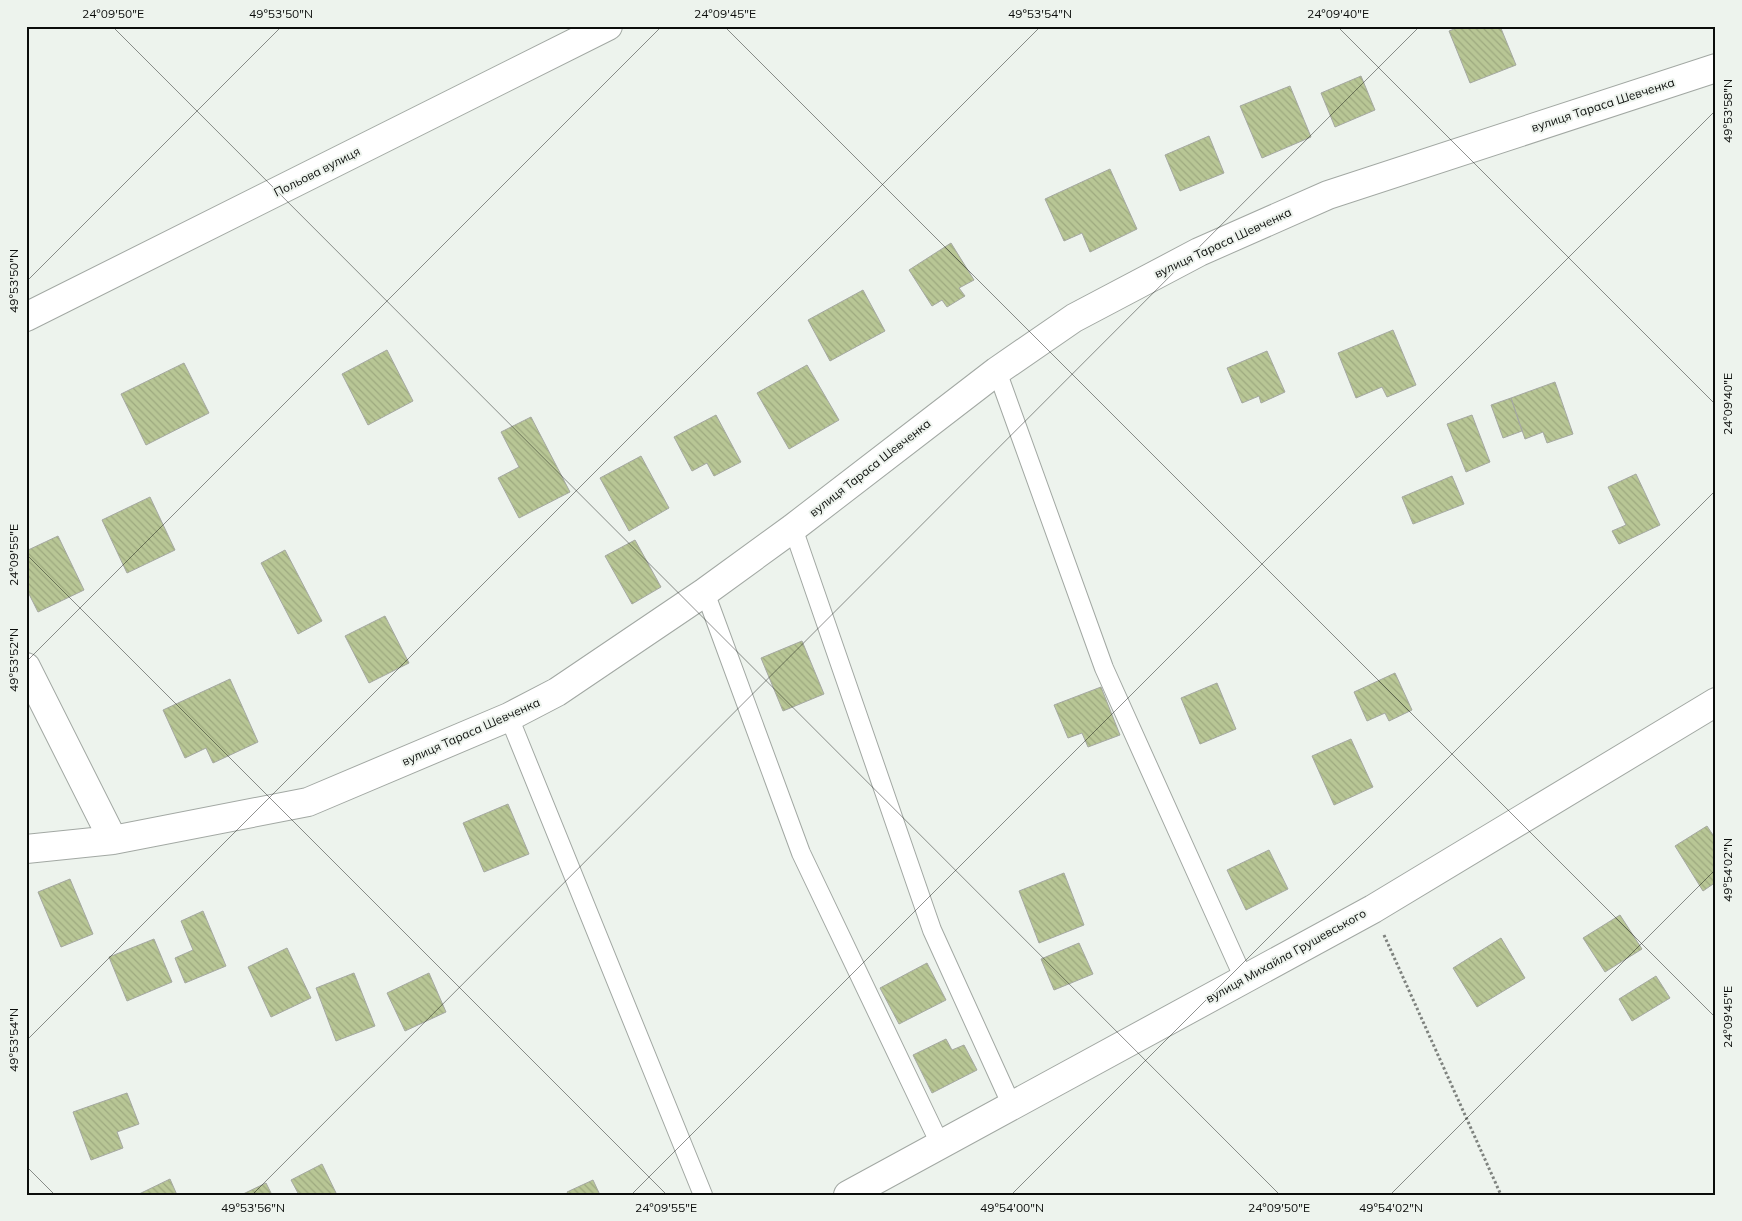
<svg xmlns="http://www.w3.org/2000/svg" width="1742" height="1221" viewBox="0 0 1742 1221" font-family="Mulish,sans-serif">
<style>
.building{fill:url(#building-back-hatch);stroke:#a5a8a1}
.lines{fill:none;stroke-linecap:round;stroke-linejoin:round}
.service-casing{stroke:#a2a8a3;stroke-width:20}
.minor-casing{stroke:#a2a8a3;stroke-width:30}
.tertiary-casing{stroke:#a2a8a3;stroke-width:30}
.path{stroke:#7e827e;stroke-width:3;stroke-dasharray:2.5 2.5;stroke-linecap:butt}
.service{stroke:#fff;stroke-width:18}
.minor{stroke:#fff;stroke-width:28}
.tertiary{stroke:#fff;stroke-width:28}
.ticks{fill:none;stroke:#0b0d0b;stroke-width:1;stroke-opacity:0.45}
.labels{text-anchor:middle;stroke-width:4;stroke-linejoin:round;paint-order:stroke}
.street-label{font-size:12px;fill:#0b0d0b;stroke:#edf3ed}
.neatline{fill:none;stroke:#0b0d0b;stroke-width:2}
.ticks-label{font-size:12px;text-anchor:middle;fill:#0b0d0b}
</style>
<defs>
<pattern id="building-back-hatch" width="6" height="6" patternUnits="userSpaceOnUse" patternTransform="scale(1.25)"><rect width="6" height="6" fill="#b8c695"/><path d="M-1 5l2 2M0 0l6 6M5-1l2 2" fill="none" stroke="#9da97f"/></pattern>
</defs>
<rect width="100%" height="100%" fill="#edf3ed"/>
<path class="building" d="M1462,26h38l16,39 -46,18 -21,-52z
M1361,76l14,34 -40,17 -14,-34z
M1290,86l21,51 -49,21 -22,-52z
M1209,136l15,37 -44,18 -15,-36z
M1110,169l27,60 -47,23 -8,-19 -18,8 -19,-42z
M951,243l23,37 -15,8 6,8 -18,11 -5,-7 -10,6 -23,-36z
M863,290l22,41 -55,30 -22,-41z
M1393,330l23,55 -29,12 -5,-10 -26,11 -18,-45z
M387,350l26,51 -45,24 -26,-51z
M1267,351l18,41 -24,11 -2,-7 -17,7 -15,-35z
M184,363l25,50 -63,32 -25,-51z
M807,365l32,55 -50,29 -32,-56z
M1555,382l18,52 -26,9 -4,-11 -18,7 -14,-41z
M1511,398l11,33 -19,7 -12,-33z
M716,415l25,47 -27,14 -7,-13 -15,8 -18,-34z
M1472,415l18,47 -24,10 -19,-48z
M531,417l39,75 -51,26 -21,-40 21,-11 -18,-35z
M641,456l28,52 -40,23 -29,-53z
M1636,474l24,51 -41,19 -7,-13 14,-6 -18,-38z
M1452,476l12,28 -51,20 -11,-27z
M150,497l25,53 -48,23 -25,-53z
M58,536l26,54 -46,22 -12,-24v-37z
M635,540l26,47 -29,17 -27,-48z
M285,550l37,71 -24,13 -37,-71z
M385,616l24,47 -40,20 -24,-47z
M802,641l22,53 -41,17 -22,-53z
M1395,673l17,37 -23,11 -4,-8 -18,8 -13,-29z
M230,679l28,63 -45,21 -7,-15 -21,10 -22,-48z
M1217,683l19,46 -36,15 -19,-46z
M1101,687l19,48 -32,12 -6,-14 -14,5 -14,-33z
M1351,739l22,48 -39,18 -22,-49z
M508,804l21,50 -45,18 -21,-49z
M1707,826l6,9 3,-2v49l-13,9 -28,-45z
M1269,850l19,39 -42,21 -19,-40z
M1064,873l20,52 -45,18 -20,-52z
M70,879l23,55 -32,13 -23,-55z
M203,911l23,55 -41,17 -10,-25 18,-8 -12,-29z
M1620,915l22,34 -37,23 -22,-34z
M1501,938l24,40 -48,29 -24,-39z
M154,939l18,43 -45,19 -18,-44z
M1079,943l14,31 -39,16 -13,-31z
M287,948l24,50 -40,19 -23,-50z
M927,963l19,37 -47,24 -19,-36z
M354,973l21,53 -39,15 -20,-53z
M429,973l17,39 -41,19 -18,-38z
M1656,976l14,22 -38,23 -13,-22z
M946,1039l6,11 12,-5 13,25 -45,23 -19,-38z
M127,1093l12,31 -22,8 6,16 -32,12 -18,-48z
M322,1164l15,31h-38l-8,-15z
M170,1179l7,16h-40z
M593,1180l7,15h-31l-2,-3z
M266,1183l6,12h-31z"/>
<g class="lines">
<g class="service-casing">
<path id="service" d="M997,371l107,297 140,311
M793,528l139,402 80,176
M705,592l96,261 139,291
M509,717l194,478"/>
</g>
<g class="minor-casing">
<path id="minor" d="M26,317l582,-291
M26,667l87,173
M26,849l87,-9 195,-38 201,-85 48,-25 148,-100 88,-64 204,-157 77,-53 125,-66 129,-57 388,-127"/>
</g>
<g class="tertiary-casing">
<path id="tertiary" d="M848,1195l525,-286 343,-207"/>
</g>
<path class="path" d="M1384,935l117,260"/>
<use href="#service" class="service"/>
<use href="#minor" class="minor"/>
<use href="#tertiary" class="tertiary"/>
</g>
<path class="ticks" d="M112,26l1168,1169M724,26l992,992M1337,26l379,379M26,282l256,-256M26,554l641,641M26,662l636,-636M26,1041l1015,-1015M26,1166l29,29M252,1195l1168,-1169M631,1195l1085,-1085M1011,1195l705,-705M1390,1195l326,-326"/>
<g class="labels">
<g class="street-label">
<text transform="translate(1603 105) rotate(-18)" y="4">вулиця Тараса Шевченка</text>
<text transform="translate(317 172) rotate(-27)" y="4">Польова вулиця</text>
<text transform="translate(1223 243) rotate(-25)" y="4">вулиця Тараса Шевченка</text>
<text transform="translate(870 468) rotate(-38)" y="4">вулиця Тараса Шевченка</text>
<text transform="translate(471 732) rotate(-24)" y="4">вулиця Тараса Шевченка</text>
<text transform="translate(1286 956) rotate(-29)" y="4">вулиця Михайла Грушевського</text>
</g>
</g>
<rect width="1742" height="1221" fill="none" stroke="#edf3ed" stroke-width="55"/>
<rect x="28" y="28" width="1686" height="1166" class="neatline"/>
<g class="ticks-label">
<text x="113" y="18">24°09'50"E</text>
<text x="281" y="18">49°53'50"N</text>
<text x="725" y="18">24°09'45"E</text>
<text x="1040" y="18">49°53'54"N</text>
<text x="1338" y="18">24°09'40"E</text>
<text transform="translate(1728 111) rotate(-90)" y="4">49°53'58"N</text>
<text transform="translate(14 281) rotate(-90)" y="4">49°53'50"N</text>
<text transform="translate(1728 404) rotate(-90)" y="4">24°09'40"E</text>
<text transform="translate(14 555) rotate(-90)" y="4">24°09'55"E</text>
<text transform="translate(14 660) rotate(-90)" y="4">49°53'52"N</text>
<text transform="translate(1728 870) rotate(-90)" y="4">49°54'02"N</text>
<text transform="translate(1728 1017) rotate(-90)" y="4">24°09'45"E</text>
<text transform="translate(14 1040) rotate(-90)" y="4">49°53'54"N</text>
<text x="253" y="1212">49°53'56"N</text>
<text x="666" y="1212">24°09'55"E</text>
<text x="1012" y="1212">49°54'00"N</text>
<text x="1279" y="1212">24°09'50"E</text>
<text x="1391" y="1212">49°54'02"N</text>
</g>
</svg>
